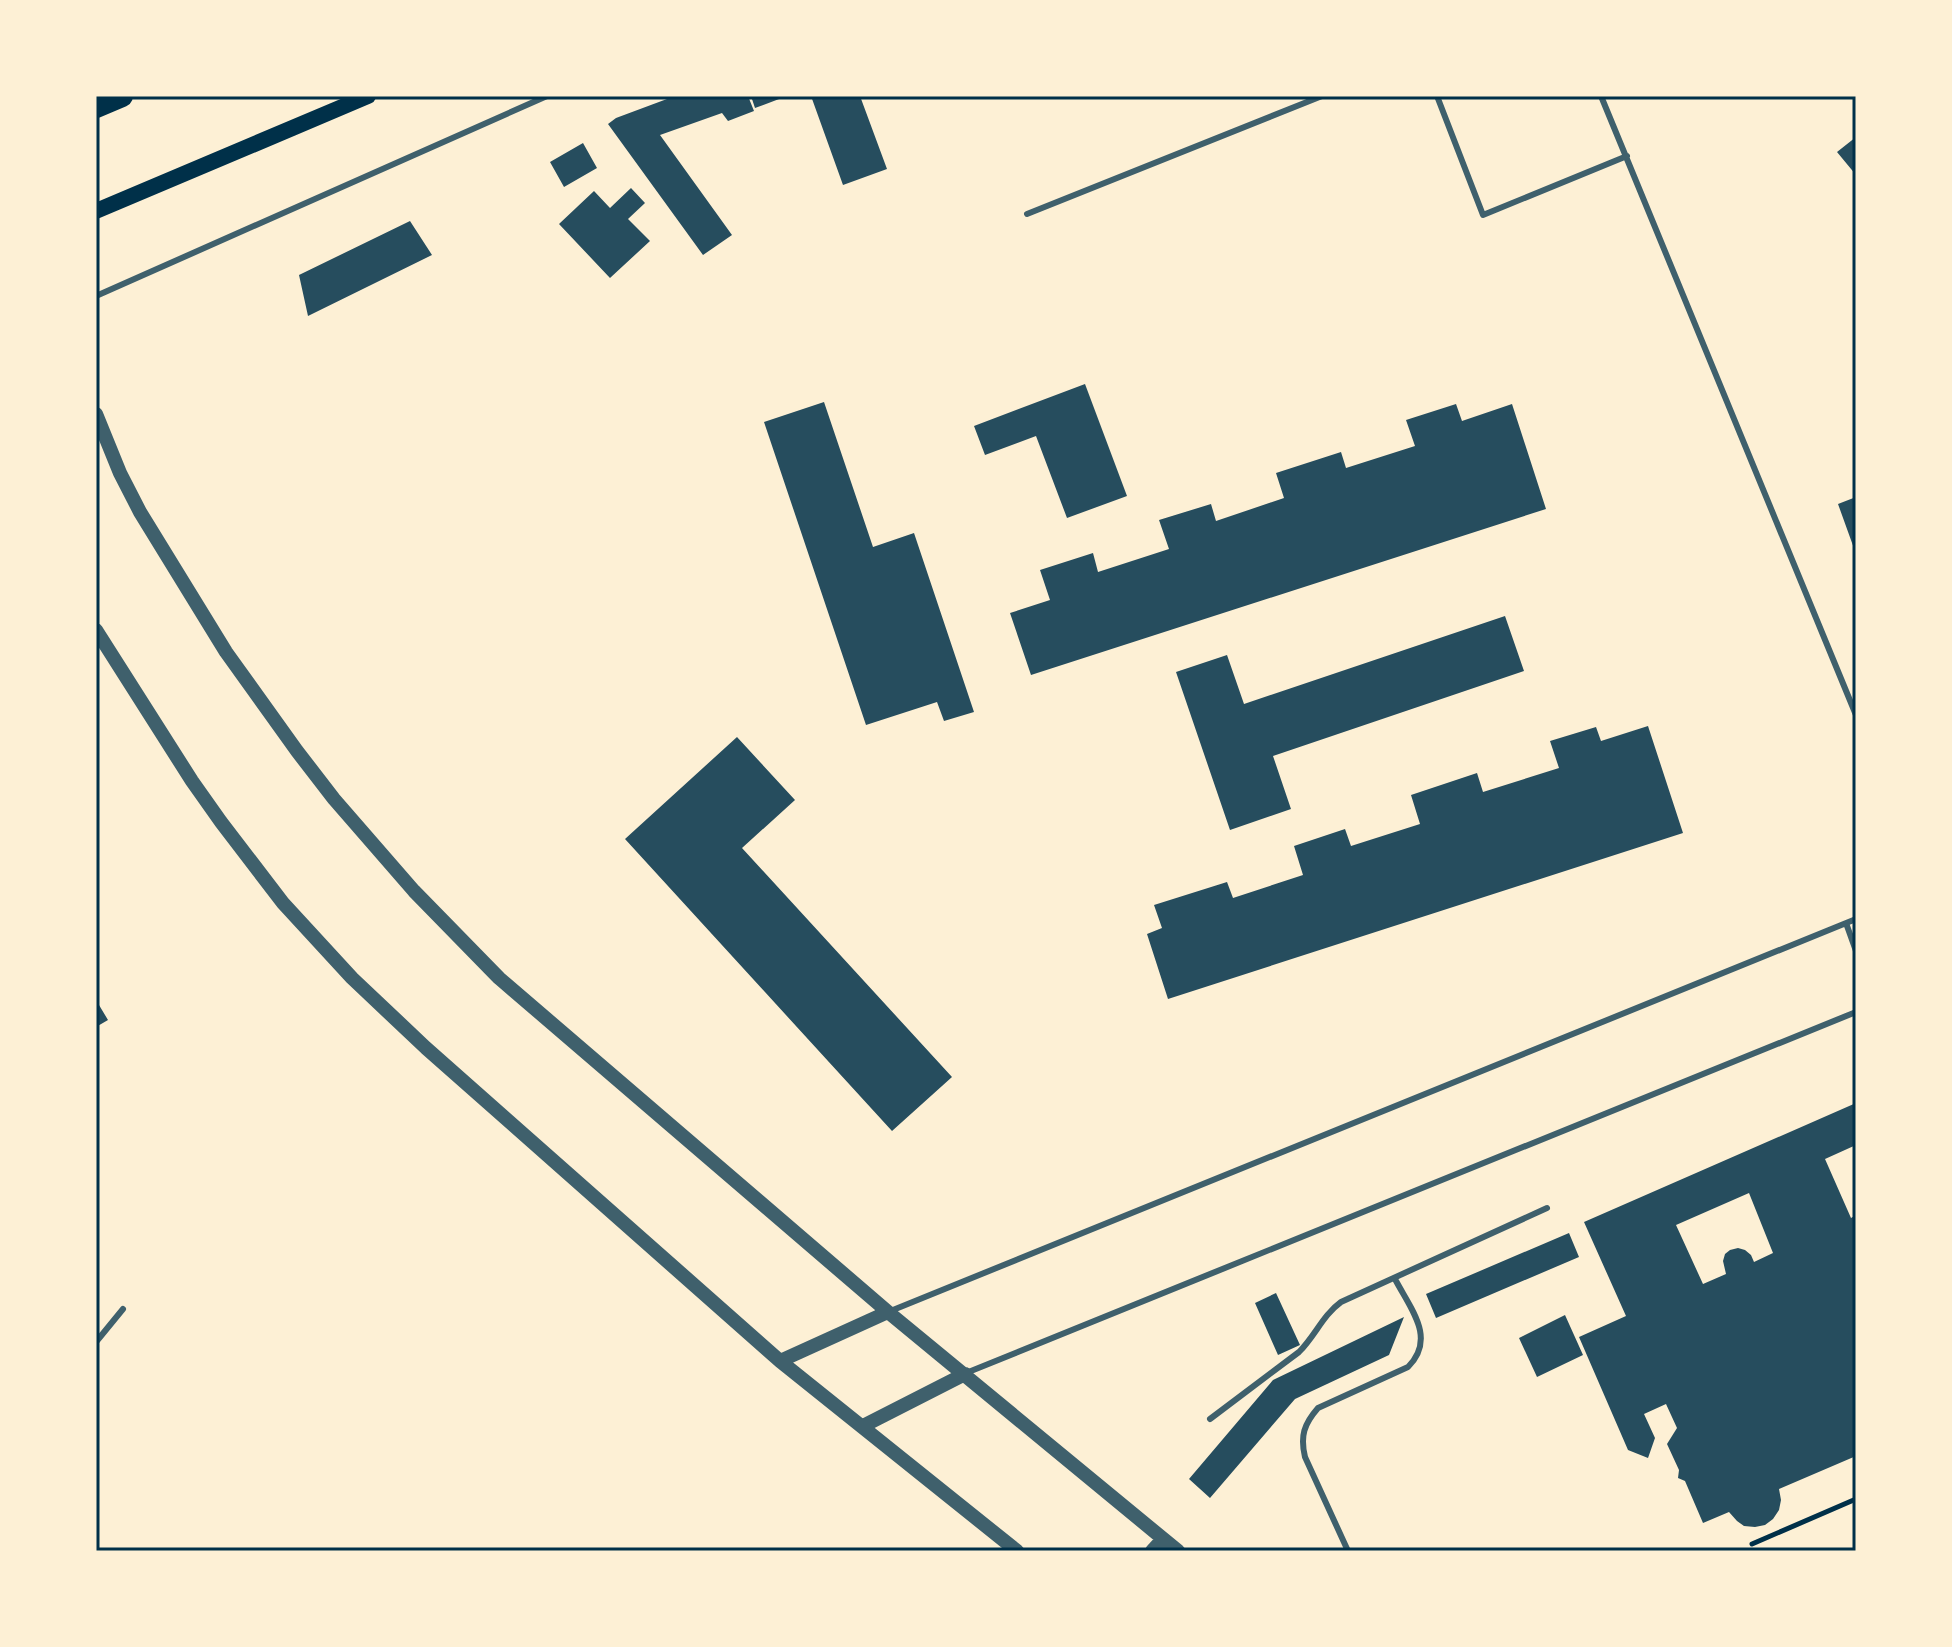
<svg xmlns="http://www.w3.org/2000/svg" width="1952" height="1647" viewBox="0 0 1952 1647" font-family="'Nunito Sans',sans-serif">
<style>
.building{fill:#264d5e;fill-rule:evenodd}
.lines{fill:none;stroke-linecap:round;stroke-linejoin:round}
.path{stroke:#003049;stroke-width:5}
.service{stroke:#3f606c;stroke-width:6}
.tertiary{stroke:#3f606c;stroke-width:14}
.secondary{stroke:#003049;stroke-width:16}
.trunk{stroke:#003049;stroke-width:22}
.neatline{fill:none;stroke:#003049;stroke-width:3}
</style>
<rect width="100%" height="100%" fill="#fdf0d5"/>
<path class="building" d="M675,96h73l6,15 -26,10 -6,-8 -62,22 72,100 -29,20 -95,-131 8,-6z
M751,96h36l-32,12z
M811,96h49l27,73 -44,16z
M1856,137v38l-19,-23z
M583,143l14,25 -33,19 -14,-25z
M631,188l14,15 -17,16 22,22 -40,37 -51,-54 35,-33 16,17z
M410,221l22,34 -124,61 -9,-41z
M1085,384l42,112 -60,22 -31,-82 -51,19 -11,-29z
M824,402l49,145 41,-14 60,179 -30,9 -7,-19 -71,23 -102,-303z
M1456,404l6,17 50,-17 34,105 -515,166 -21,-62 40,-13 -10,-30 53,-17 5,19 71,-23 -10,-29 52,-16 5,17 68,-23 -8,-25 65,-21 5,16 69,-22 -9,-26z
M1856,497v57l-18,-50z
M1505,616l19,55 -251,85 18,53 -61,21 -54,-158 51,-17 17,49z
M1648,726l35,107 -515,166 -21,-65 15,-6 -8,-23 73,-23 6,16 70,-23 -9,-29 51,-17 6,17 69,-22 -9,-29 66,-22 6,19 76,-24 -9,-27 46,-14 5,14z
M737,737l58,63 -53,48 210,229 -60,54 -267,-292z
M96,1000l12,20 -12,7z
M1856,1103v42l-31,14 26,59 5,-3v241l-77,33 2,11 -2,10 -6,9 -8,6 -10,2 -11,-1 -7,-5 -8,-9 -26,11 -18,-42 -7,-3 1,-8 -12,-26 10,-16 -11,-24 -22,10 11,24 -7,20 -20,-8 -49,-113 47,-21 -42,-94zM1749,1193l24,60 -19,9 -3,-7 -6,-5 -7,-2 -8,2 -5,4 -2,7 3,13 -23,10 -27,-59z
M1569,1233l10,24 -143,61 -10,-24z
M1276,1293l24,52 -22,10 -23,-52z
M1565,1315l18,40 -46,22 -18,-39z
M1404,1317l-15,38 -94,44 -85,99 -21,-19 84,-99z"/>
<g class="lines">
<path class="path" d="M1752,1544l104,-45"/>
<path class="service" d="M1437,96l46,119 144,-59
M1601,96l255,619
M1027,214l295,-118
M96,296l451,-200
M1846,923l10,28
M888,1312l968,-393
M96,1342l27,-33
M966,1373l890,-361
M1210,1419l89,-67c16,-16 24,-37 42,-50l206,-94
M1348,1551l-43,-94c-5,-21 -1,-33 13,-49l90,-41c29,-29 2,-59 -13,-88"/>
<path class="tertiary" d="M96,414l24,59 20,39 86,140 71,99 37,48 80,92 85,87 389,334 290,239
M96,630l96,151 29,41 62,81 69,75 74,70 354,313 237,190
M780,1361l108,-49
M863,1426l102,-52
M1152,1551l11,-12"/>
<path class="secondary" d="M96,211l272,-115"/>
<path class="trunk" d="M96,107l26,-11"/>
</g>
<rect width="1952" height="1647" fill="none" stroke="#fdf0d5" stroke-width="196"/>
<rect x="98" y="98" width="1756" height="1451" class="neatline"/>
</svg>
